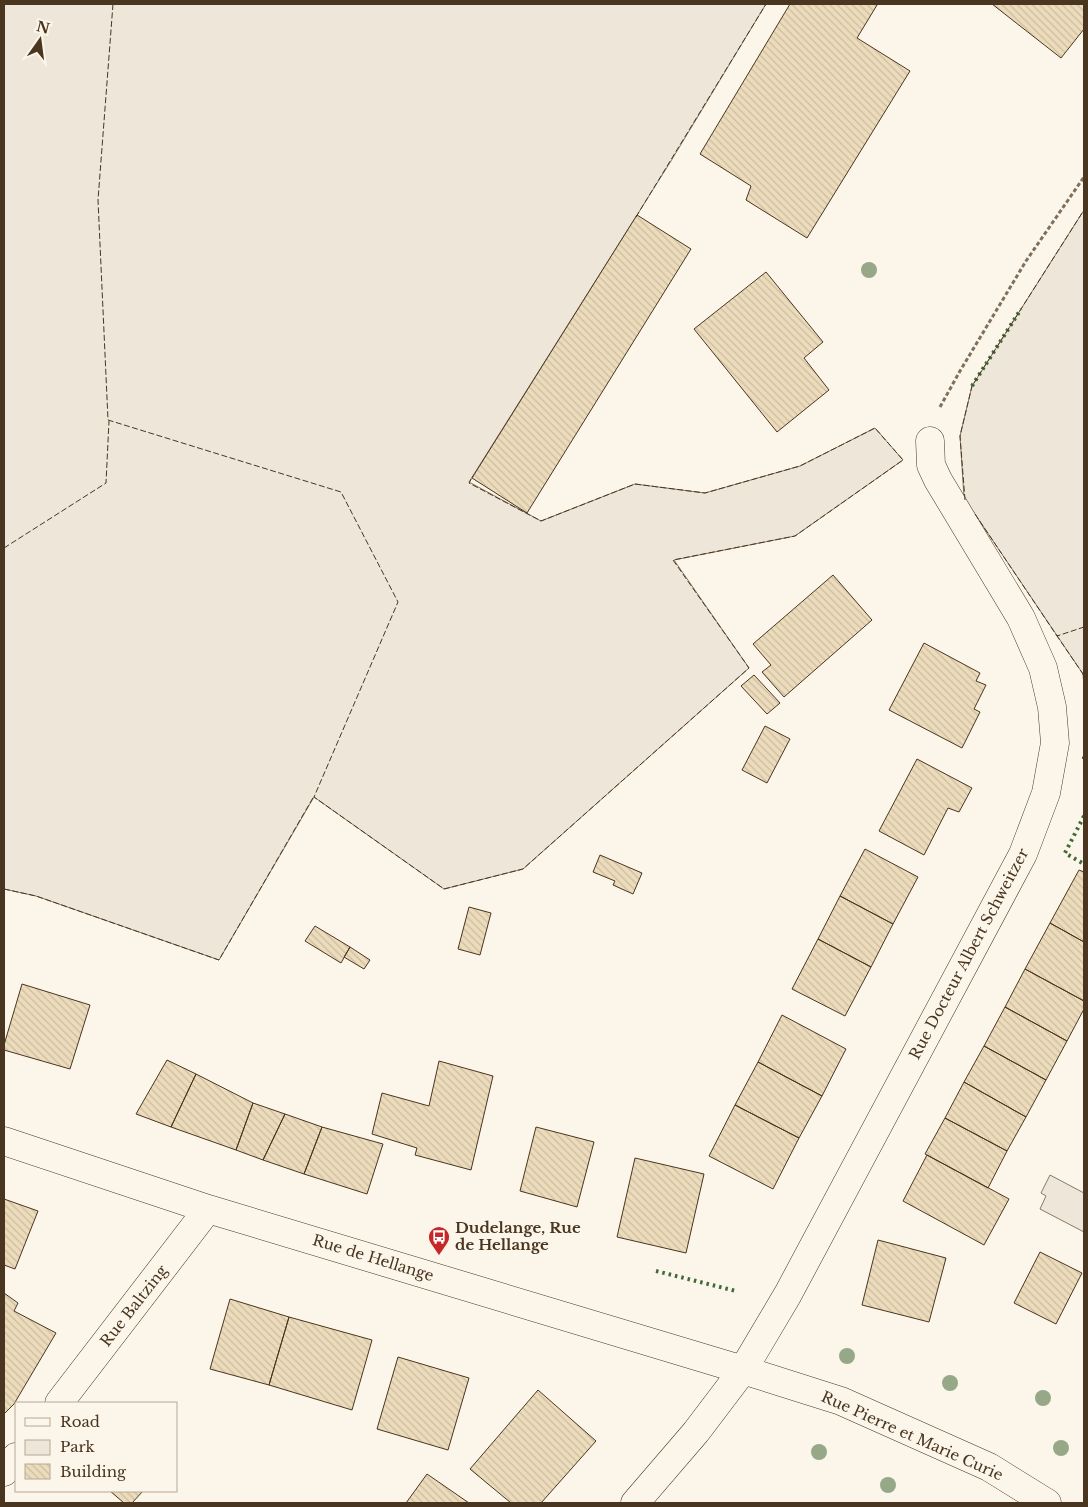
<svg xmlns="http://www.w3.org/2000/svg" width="1088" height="1507" viewBox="0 0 1088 1507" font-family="'Libre Baskerville',serif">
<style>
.green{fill:#ede6d9;stroke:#887966}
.building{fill:url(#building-back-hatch);stroke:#4a3520}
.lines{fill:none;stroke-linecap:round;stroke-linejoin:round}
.minor-casing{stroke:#4a3520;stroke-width:29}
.path{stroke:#7f6f5c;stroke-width:3;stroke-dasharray:4 2.5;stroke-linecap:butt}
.minor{stroke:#fbf6e9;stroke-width:28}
.hedge{stroke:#436837;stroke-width:4;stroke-dasharray:2.5 4;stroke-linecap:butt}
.fence{stroke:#4a3520;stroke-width:1;stroke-dasharray:6 2.5;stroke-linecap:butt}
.tree{fill:#96a887}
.labels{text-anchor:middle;stroke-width:4;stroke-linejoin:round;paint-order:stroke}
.street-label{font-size:15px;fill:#4a3520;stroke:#fbf6e9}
.poi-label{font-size:15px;font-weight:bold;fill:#4a3520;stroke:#fbf6e9;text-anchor:start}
</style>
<defs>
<pattern id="building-back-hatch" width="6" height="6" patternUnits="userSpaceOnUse" patternTransform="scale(1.25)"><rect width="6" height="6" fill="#ecdcbc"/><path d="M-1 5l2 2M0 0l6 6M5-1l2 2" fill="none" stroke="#ccbda1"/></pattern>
</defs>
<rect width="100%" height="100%" fill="#fbf6e9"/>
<path class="green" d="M4,4h762l-95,157 -202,321 72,39 94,-37 70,9 95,-27 75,-38 28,32 -108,76 -121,24 75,108 -226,201 -79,20 -130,-92 -95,163 -183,-64 -32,-7z
M1084,210v475l-1,-11 -119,-176 -4,-62 12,-50z
M1050,1175l34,18v39l-44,-23 6,-13 -5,-3z"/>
<path class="building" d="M790,4h86l1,1 -20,33 53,33 -103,167 -61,-38 5,-14 -51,-32z
M992,4h92v25l-23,29z
M637,215l54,34 -164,264 -55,-35z
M766,272l57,70 -19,16 25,32 -52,42 -83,-103z
M833,575l39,45 -88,77 -22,-25 9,-7 -18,-21z
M924,643l56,30 -4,8 10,4 -12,24 6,3 -18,36 -73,-38z
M754,675l26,28 -13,11 -26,-28z
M765,726l25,13 -23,44 -25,-13z
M917,759l55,29 -13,24 -11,-4 -24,47 -45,-24z
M865,849l53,28 -25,47 -53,-28z
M600,855l42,18 -9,21 -20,-9 2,-4 -22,-9z
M1079,870l5,2v70l-34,-19z
M840,896l53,28 -22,43 -53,-28z
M469,907l22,6 -11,42 -22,-6z
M1050,923l34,19v59l-59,-32z
M315,926l35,21 -9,16 -36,-22z
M818,939l53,28 -26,49 -53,-27z
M350,947l20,13 -6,9 -20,-12z
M1025,969l59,32v8l-17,32 -62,-34z
M22,984l68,21 -20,64 -66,-19v-5z
M1005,1007l62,34 -21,39 -62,-34z
M782,1015l64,34 -24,47 -64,-34z
M984,1046l62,34 -20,37 -62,-35z
M167,1060l29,14 -25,53 -35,-13z
M439,1061l54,15 -22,94 -56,-15 2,-7 -45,-14 10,-41 47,13z
M758,1062l64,34 -23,42 -64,-33z
M196,1074l57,29 -17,47 -65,-23z
M964,1082l62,35 -19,34 -62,-33z
M253,1103l32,11 -22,46 -27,-10z
M735,1105l64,33 -26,51 -64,-33z
M285,1114l37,13 -18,47 -41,-14z
M945,1118l62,33 -19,37 -63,-34z
M322,1127l61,17 -16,50 -63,-20z
M536,1127l58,15 -17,65 -57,-16z
M927,1155l82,44 -25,46 -81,-44z
M635,1158l69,16 -18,79 -69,-16z
M4,1199l34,12 -23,58 -11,-4z
M878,1240l68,18 -17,64 -67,-17z
M1040,1252l42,21 -26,51 -42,-21z
M4,1293l14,10 -4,8 42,22 -42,71 -10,10z
M230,1299l59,18 -20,68 -59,-16z
M289,1317l83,23 -20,70 -83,-25z
M398,1357l71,21 -21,72 -71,-21z
M538,1390l58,51 -55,62h-30l-41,-34z
M427,1474l42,29h-63z
M110,1491h33l-11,12h-8z"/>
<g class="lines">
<g class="minor-casing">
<path id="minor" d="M4,1141l204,68 535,161 98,31 148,66 58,36
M59,1403l149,-194
M4,1472l12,-15
M635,1503l61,-71 47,-62 45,-76 235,-440 23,-61 9,-50 -3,-36 -9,-39 -22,-50 -83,-138 -7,-15 -1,-24"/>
</g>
<path class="path" d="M940,407l20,-36 66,-110 58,-84"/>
<use href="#minor" class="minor"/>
<path class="hedge" d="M972,386l49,-77
M1084,759v-5
M1084,816l-19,37 19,11
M656,1271l80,20"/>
<path class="fence" d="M113,4l-15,196 10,220 233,72 57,110 -84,195 130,92 79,-20 226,-201 -76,-108 122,-24 108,-76 -28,-32 -75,38 -95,27 -70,-9 -94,37 -72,-38 4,-7
M636,217l130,-213
M965,500l-5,-64 12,-50 112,-176
M975,514l82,122 27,-9
M4,548l102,-65 3,-62
M1058,635l-1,1 26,38 1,11
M4,889l32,7 183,64 95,-164"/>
</g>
<g class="tree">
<circle cx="869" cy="270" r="8"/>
<circle cx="847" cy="1356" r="8"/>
<circle cx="950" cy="1383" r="8"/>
<circle cx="1043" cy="1398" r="8"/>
<circle cx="1061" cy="1448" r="8"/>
<circle cx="819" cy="1452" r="8"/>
<circle cx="888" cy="1485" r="8"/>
</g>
<defs>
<g id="bus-pin" transform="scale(1.125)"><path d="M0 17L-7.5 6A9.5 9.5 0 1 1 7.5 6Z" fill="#c62828" stroke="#fbf6e9"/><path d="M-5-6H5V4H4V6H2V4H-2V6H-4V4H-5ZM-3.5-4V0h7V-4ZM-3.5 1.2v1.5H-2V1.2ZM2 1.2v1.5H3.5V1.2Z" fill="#fff"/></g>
</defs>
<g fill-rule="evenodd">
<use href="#bus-pin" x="439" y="1237"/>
</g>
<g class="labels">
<g class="street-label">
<text transform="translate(969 954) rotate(-62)" y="5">Rue Docteur Albert Schweitzer</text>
<text transform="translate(373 1258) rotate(17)" y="5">Rue de Hellange</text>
<text transform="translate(134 1306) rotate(-52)" y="5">Rue Baltzing</text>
<text transform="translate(912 1436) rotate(24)" y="5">Rue Pierre et Marie Curie</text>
</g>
<g class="poi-label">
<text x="455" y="1233">Dudelange, Rue<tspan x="455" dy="17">de Hellange</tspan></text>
</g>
</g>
<rect width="1088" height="1507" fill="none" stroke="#4a3520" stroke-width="10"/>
<rect x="15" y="1402" width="162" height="90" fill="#fbf6e9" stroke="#b4a999"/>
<rect x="25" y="1418" width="25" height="8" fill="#fbf6e9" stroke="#b4a999"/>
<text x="60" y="1427" font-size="15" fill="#4a3520">Road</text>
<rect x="25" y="1440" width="25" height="15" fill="#ede6d9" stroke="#b4a999"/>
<text x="60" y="1452" font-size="15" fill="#4a3520">Park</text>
<rect x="25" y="1464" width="25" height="15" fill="url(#building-back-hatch)" stroke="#b4a999"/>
<text x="60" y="1477" font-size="15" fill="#4a3520">Building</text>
<g transform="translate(40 40) rotate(14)" stroke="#fbf6e9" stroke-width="4" paint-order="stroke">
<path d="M0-4L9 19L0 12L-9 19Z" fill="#4a3520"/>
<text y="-8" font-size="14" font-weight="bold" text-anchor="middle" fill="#4a3520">N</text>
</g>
</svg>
